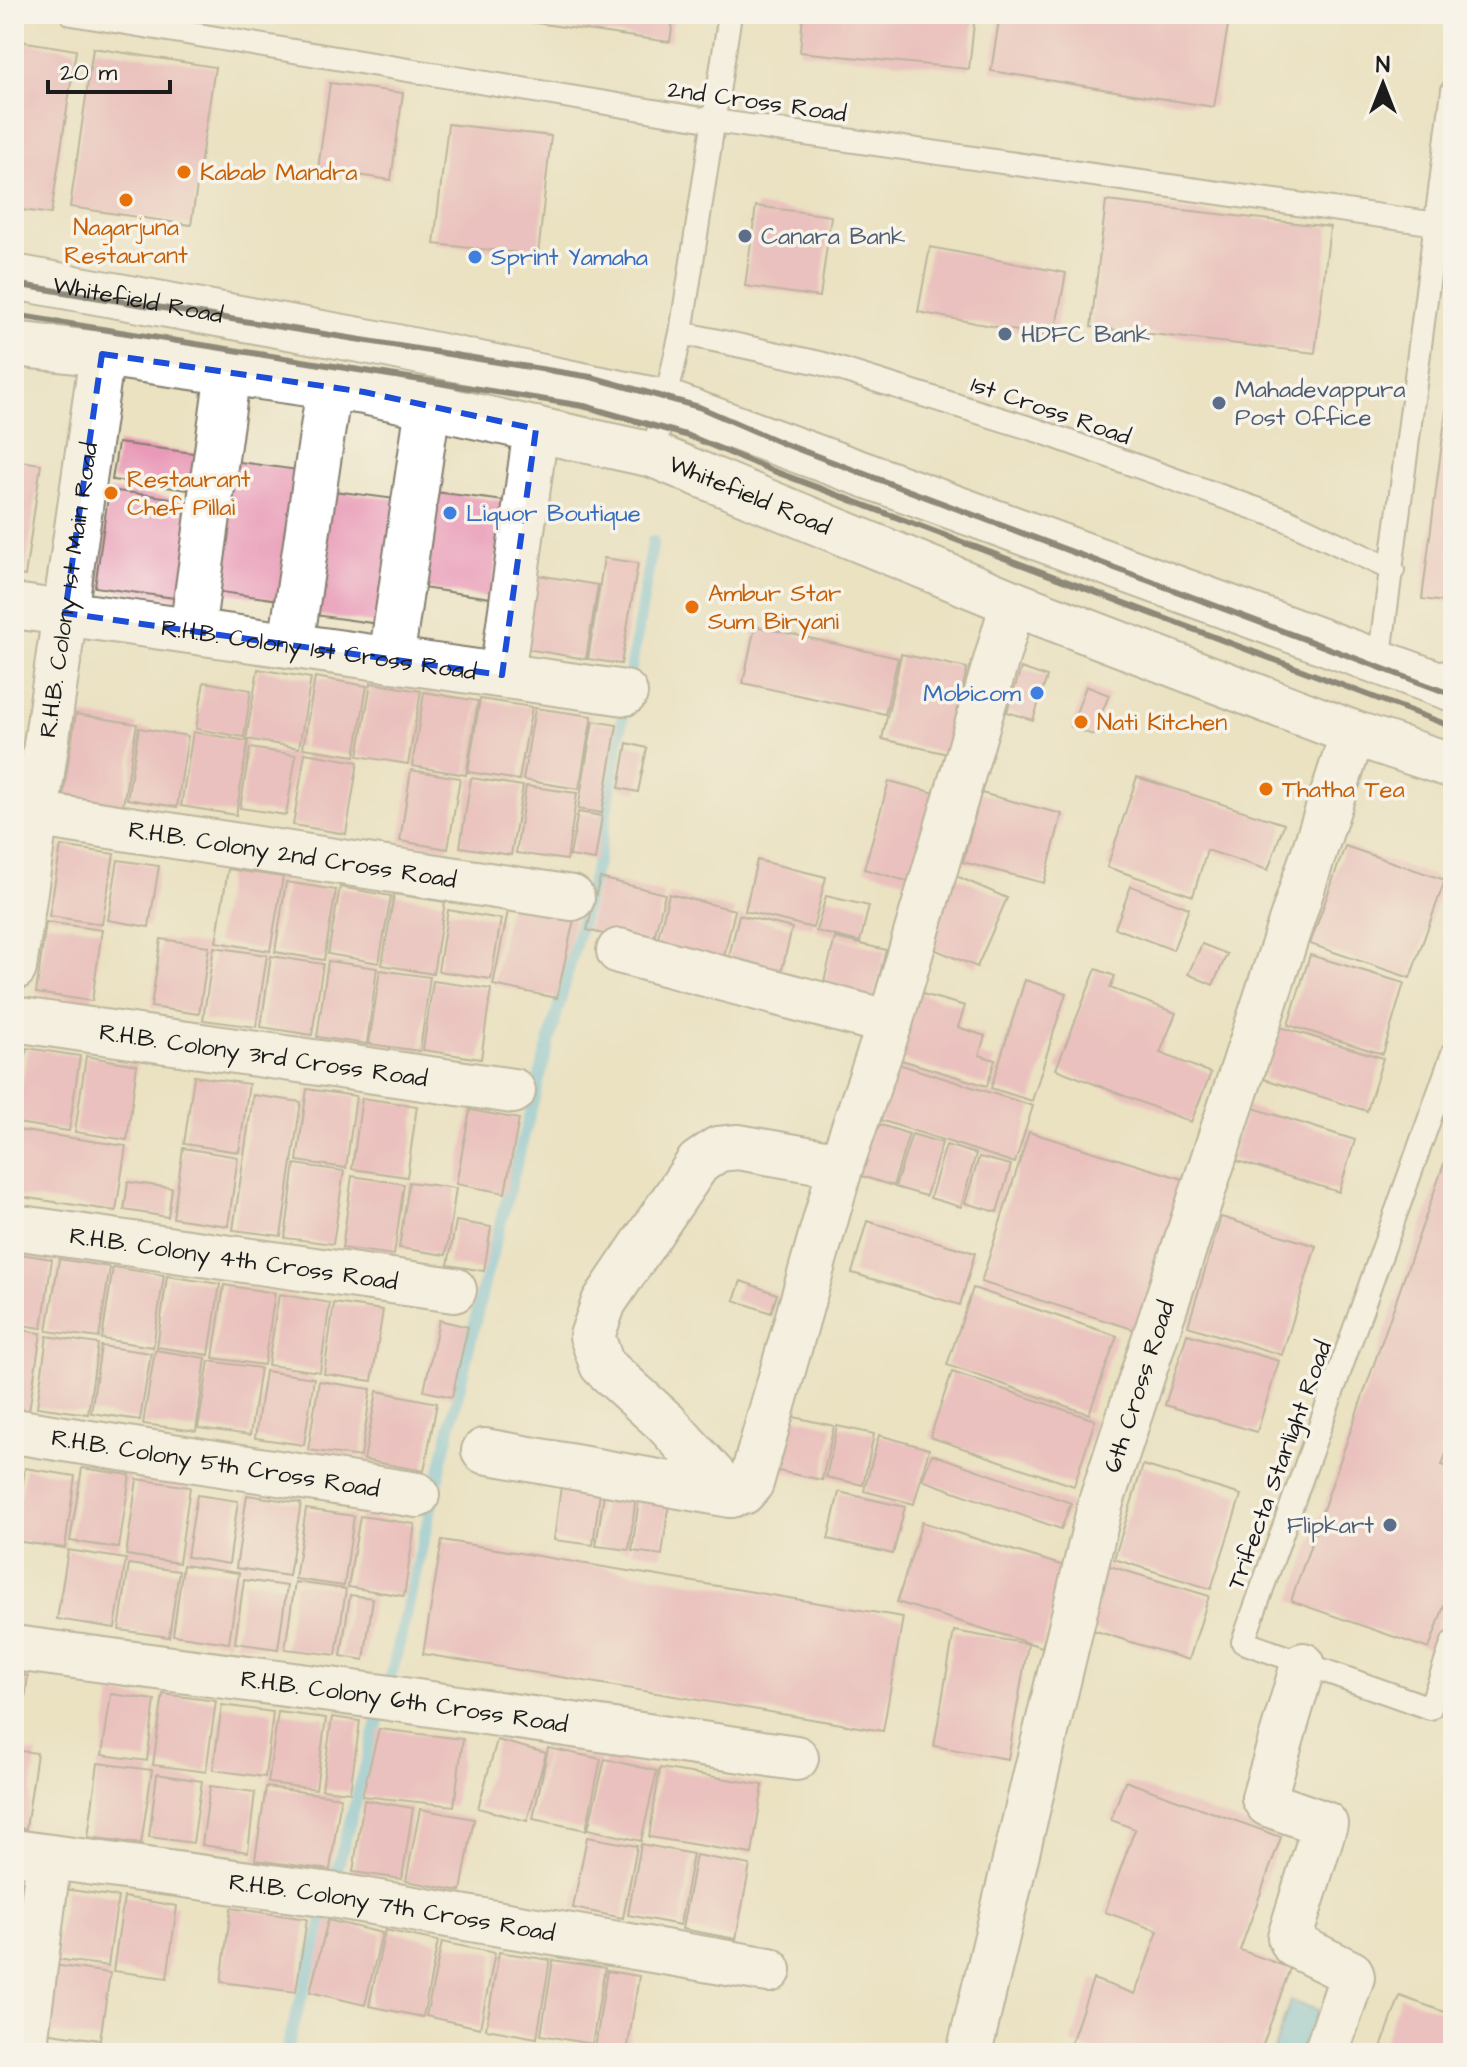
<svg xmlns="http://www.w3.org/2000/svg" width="1467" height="2067" viewBox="0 0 1467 2067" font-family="'Architects Daughter',sans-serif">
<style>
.water{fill:#65c0e3;stroke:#406e80;stroke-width:2}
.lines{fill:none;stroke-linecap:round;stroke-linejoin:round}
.stream{stroke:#65c0e3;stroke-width:12}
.building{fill:#e99ab8}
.lane-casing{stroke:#847f6f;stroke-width:26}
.street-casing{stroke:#847f6f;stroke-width:48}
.primary-casing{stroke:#847f6f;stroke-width:48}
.lane{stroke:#fff;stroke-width:22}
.street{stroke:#fff;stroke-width:44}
.primary{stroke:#fff;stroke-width:44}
.rail{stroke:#1c1c1c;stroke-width:6}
.marked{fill:none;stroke:#1d4ed8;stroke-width:6;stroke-dasharray:16 10;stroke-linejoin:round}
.food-dot{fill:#e8710a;stroke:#f7f3e8;stroke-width:3}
.service-dot{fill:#5c6f8a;stroke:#f7f3e8;stroke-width:3}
.shop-dot{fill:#3f7fe0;stroke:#f7f3e8;stroke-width:3}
.labels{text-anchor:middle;stroke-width:7;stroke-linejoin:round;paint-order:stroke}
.street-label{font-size:24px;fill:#1c1c1c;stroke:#f7f3e8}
.food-label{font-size:24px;fill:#c56008;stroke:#f7f3e8;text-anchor:start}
.service-label{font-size:24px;fill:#4e5e75;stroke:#f7f3e8;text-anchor:start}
.shop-label{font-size:24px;fill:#366cbe;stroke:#f7f3e8;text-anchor:start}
</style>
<rect width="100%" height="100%" fill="#f7f3e8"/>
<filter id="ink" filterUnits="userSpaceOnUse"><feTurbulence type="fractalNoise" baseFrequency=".0125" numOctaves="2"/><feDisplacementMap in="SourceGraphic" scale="16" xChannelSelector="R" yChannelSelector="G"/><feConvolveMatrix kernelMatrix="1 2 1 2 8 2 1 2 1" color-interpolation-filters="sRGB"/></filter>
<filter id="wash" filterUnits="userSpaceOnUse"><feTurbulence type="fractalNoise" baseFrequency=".006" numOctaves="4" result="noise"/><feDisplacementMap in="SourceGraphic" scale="32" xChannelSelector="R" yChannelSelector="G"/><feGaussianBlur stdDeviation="1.8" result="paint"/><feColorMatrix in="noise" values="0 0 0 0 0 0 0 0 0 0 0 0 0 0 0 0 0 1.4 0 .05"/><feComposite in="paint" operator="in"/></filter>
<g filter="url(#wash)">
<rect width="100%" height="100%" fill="#ebe2c2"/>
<path class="water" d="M1290,2001l28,9 -15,43h-30z"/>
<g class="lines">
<path class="stream" d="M286,2053l109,-393 89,-376 114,-424 55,-319"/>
</g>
<g id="blocks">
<path class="building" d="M472,14h202l-4,28z
M803,14h172l-6,55 -169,-17z
M1000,14h230l-16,93 -223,-36z
M14,40l62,10 -25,164 -37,-5z
M93,48l122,19 -24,158 -121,-18z
M330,83l73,10 -12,87 -73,-11z
M448,124l103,12 -13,119 -104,-11z
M1106,201l224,26 -15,126 -224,-26z
M756,206l75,10 -11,81 -75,-11z
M930,247l136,26 -12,65 -136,-26z
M1451,372h2v231l-31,-4z
M118,443l83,11 -5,37 -84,-11z
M14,460l27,4 -16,112 -11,-2z
M225,460l80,11 -18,130 -81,-11z
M109,490l87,11 -14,98 -87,-12z
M326,490l70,9 -17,125 -71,-10z
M435,492l70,9 -14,97 -69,-10z
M604,558l34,5 -17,101 -33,-5z
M532,574l66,11 -12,74 -66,-11z
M755,626l143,32 -13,56 -142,-31z
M14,631l5,1 -3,20h-2z
M901,654l66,14 -19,86 -66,-15z
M1021,668l26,9 -14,43 -26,-8z
M258,669l53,9 -12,70 -53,-9z
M315,677l52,9 -12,70 -52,-8z
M204,682l47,8 -7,47 -48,-8z
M371,683l50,8 -13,73 -50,-8z
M1086,686l23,9 -16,40 -22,-8z
M424,692l54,9 -12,74 -54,-9z
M480,699l52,8 -13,73 -51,-8z
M535,708l57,8 -13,73 -56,-9z
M76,714l61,10 -14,81 -60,-10z
M593,721l24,4 -15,88 -24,-4z
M139,728l49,8 -11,71 -50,-8z
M193,732l55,9 -12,74 -55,-9z
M627,743l20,5 -9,44 -19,-4z
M250,748l46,7 -10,60 -46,-7z
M305,753l53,9 -12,72 -53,-9z
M411,770l49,8 -12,71 -48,-8z
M1137,777l147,47 -16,46 -61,-20 -14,46 -86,-29z
M471,778l52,8 -12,69 -51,-8z
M889,781l50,13 -25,89 -50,-14z
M526,786l51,7 -10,67 -51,-7z
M981,793l81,21 -18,69 -81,-21z
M578,812l24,4 -7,44 -25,-4z
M61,846l53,8 -12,70 -53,-8z
M1345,846l100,34 -35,98 -100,-34z
M118,860l41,6 -10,61 -41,-7z
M757,860l69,17 -13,51 -68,-17z
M228,869l55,8 -13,74 -54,-9z
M954,875l53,23 -30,69 -53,-22z
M600,878l65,16 -13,52 -65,-16z
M286,882l50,8 -12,70 -49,-8z
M1131,886l58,22 -16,42 -58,-22z
M340,887l51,9 -12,67 -51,-9z
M394,894l51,8 -12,72 -51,-9z
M669,894l66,16 -13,55 -67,-16z
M826,896l43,10 -9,36 -44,-11z
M509,906l65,13 -17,79 -64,-13z
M448,910l53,9 -10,60 -53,-8z
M739,915l53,13 -12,50 -53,-13z
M46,922l56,8 -10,71 -56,-8z
M835,938l51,12 -13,52 -51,-13z
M161,939l48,7 -10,68 -48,-7z
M1202,944l25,10 -14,31 -25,-11z
M214,947l53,8 -11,72 -53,-7z
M1310,955l94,28 -21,71 -95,-29z
M271,956l52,8 -11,71 -51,-8z
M328,961l49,7 -10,76 -50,-7z
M1096,969l19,7 -5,12 66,25 -16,40 51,20 -20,49 -135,-53z
M380,970l50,7 -10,74 -51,-7z
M1025,980l41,13 -34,108 -41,-13z
M433,981l58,8 -10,70 -58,-9z
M915,992l50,14 -7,21 27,9 -6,19 16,5 -8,26 -92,-28z
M1280,1027l103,31 -16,53 -103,-32z
M27,1048l53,8 -11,75 -53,-8z
M86,1056l51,9 -10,75 -52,-8z
M895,1063l138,43 -18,57 -138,-44z
M194,1076l55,8 -10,68 -55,-8z
M307,1089l49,7 -10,72 -49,-7z
M253,1095l48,7 -20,134 -48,-6z
M362,1098l55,8 -10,71 -55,-8z
M1247,1106l108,34 -16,52 -108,-33z
M470,1110l49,9 -14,74 -49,-9z
M872,1122l37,12 -16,52 -38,-12z
M17,1130l109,16 -10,65 -102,-15v-43z
M1029,1132l157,48 -47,151 -158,-49z
M912,1134l30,9 -16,53 -31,-9z
M1453,1138v296l-11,31 11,3v112l-24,69 -138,-48z
M946,1145l30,9 -15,53 -31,-9z
M183,1148l55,9 -10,69 -55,-8z
M979,1157l32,8 -14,47 -32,-9z
M295,1164l49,7 -11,73 -48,-6z
M352,1176l52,8 -10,71 -52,-7z
M128,1182l44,6 -4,29 -44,-7z
M409,1182l47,6 -10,67 -47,-7z
M1221,1217l95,29 -34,109 -94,-29z
M456,1221l35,6 -7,44 -36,-6z
M867,1221l108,32 -15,52 -108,-32z
M14,1253l38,6 -10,69 -28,-4z
M59,1259l51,8 -11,71 -52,-7z
M113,1267l51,8 -11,72 -51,-8z
M167,1276l53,8 -11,71 -52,-8z
M741,1281l36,13 -6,19 -37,-13z
M224,1285l51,8 -11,72 -51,-7z
M973,1288l144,48 -28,78 -142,-49z
M279,1294l51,9 -10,69 -52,-7z
M334,1303l49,7 -11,71 -48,-7z
M439,1320l29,7 -16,70 -28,-6z
M14,1329l27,4 -12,78 -15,-3z
M1187,1334l92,27 -22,71 -92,-27z
M47,1336l51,8 -10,70 -51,-7z
M101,1346l50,7 -11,67 -49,-7z
M155,1350l51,8 -10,73 -53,-7z
M209,1361l51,7 -10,67 -52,-7z
M265,1371l49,7 -10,67 -49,-7z
M952,1372l143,48 -21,66 -144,-49z
M319,1381l52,8 -10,68 -53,-7z
M377,1391l60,12 -13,68 -60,-11z
M785,1415l49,11 -12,54 -49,-10z
M837,1426l37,8 -11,51 -37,-8z
M879,1435l50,14 -15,55 -50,-13z
M932,1454l139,49 -10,26 -139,-49z
M1143,1465l98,30 -30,94 -97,-30z
M25,1468l50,8 -10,72 -51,-7z
M82,1468l48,7 -11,73 -49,-7z
M137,1479l53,8 -11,76 -53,-8z
M561,1486l39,6 -7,53 -39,-5z
M839,1492l66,15 -12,47 -65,-15z
M604,1493l32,4 -7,53 -33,-4z
M197,1495l41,6 -9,63 -42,-7z
M247,1495l54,8 -12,73 -53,-8z
M639,1499l30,4 -7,52 -30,-4z
M306,1509l48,7 -10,70 -49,-7z
M360,1516l55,8 -11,72 -56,-9z
M922,1522l145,45 -25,80 -145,-45z
M442,1540l461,77 -20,114 -460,-77z
M68,1550l58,9 -11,69 -58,-9z
M129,1564l50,7 -10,66 -50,-7z
M1103,1564l106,32 -20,64 -106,-33z
M183,1565l56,8 -10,70 -56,-8z
M244,1580l43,6 -9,63 -43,-6z
M295,1582l51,7 -10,66 -51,-6z
M350,1595l23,3 -9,62 -23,-4z
M954,1631l74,13 -20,115 -74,-13z
M14,1674l14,2 -9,69 -5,-1z
M111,1694l44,6 -8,61 -45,-6z
M163,1694l53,7 -10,71 -53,-7z
M222,1705l51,7 -8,65 -52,-7z
M278,1712l48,6 -10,71 -48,-6z
M332,1717l28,4 -10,71 -28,-3z
M379,1729l84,10 -9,67 -92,-10z
M497,1740l49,13 -19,68 -49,-13z
M548,1748l53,11 -15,71 -53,-11z
M14,1750l23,3 -11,76 -12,-2z
M605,1759l52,12 -16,70 -53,-12z
M98,1763l54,7 -11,74 -53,-7z
M660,1768l103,17 -11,69 -103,-17z
M157,1774l45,7 -9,62 -44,-6z
M1125,1781l156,56 -41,113 50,18 -30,85 -30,-8 -3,8h-128l-28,-10 22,-64 42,15 23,-63 -53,-19 30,-83 -24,-9z
M210,1786l45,6 -7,60 -46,-7z
M266,1787l75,10 -11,73 -75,-10z
M364,1800l49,8 -11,71 -49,-7z
M420,1809l54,10 -13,72 -55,-10z
M587,1837l50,9 -14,72 -50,-10z
M641,1844l52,10 -13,71 -52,-10z
M696,1855l54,10 -14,74 -54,-10z
M14,1882l6,1 -4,30h-2z
M65,1889l53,8 -10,69 -53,-7z
M124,1897l53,9 -10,72 -54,-7z
M231,1908l76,11 -11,73 -75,-10z
M328,1920l54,13 -17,72 -55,-13z
M385,1930l53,11 -15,76 -54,-11z
M442,1942l53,11 -15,75 -54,-12z
M499,1952l51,8 -13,78 -51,-9z
M553,1960l52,8 -13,76 -51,-9z
M53,1965l57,8 -10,67 -56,-8z
M607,1971l32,5 -12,76 -32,-4z
M1400,1996l53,19v38h-74z"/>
</g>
</g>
<g filter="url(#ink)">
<use href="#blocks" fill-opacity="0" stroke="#847f6f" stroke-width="2"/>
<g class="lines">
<g class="lane-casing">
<path id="lane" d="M72,14l642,107 723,103
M681,333l139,30 216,67 249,89 108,51
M653,455l28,-122 49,-319
M1379,663l74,-573
M1453,1053l-210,589 187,66 23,-66"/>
</g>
<g class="street-casing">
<g id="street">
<path id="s1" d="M14,606l611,87"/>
<path d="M192,631l36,-259"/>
<path d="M291,645l38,-258"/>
<path d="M391,660l37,-254"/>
<path d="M502,675l34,-246"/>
<path id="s2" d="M14,811l558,87"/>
<path d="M619,951l271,72"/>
<path id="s3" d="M14,968l88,-614"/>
<path id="s4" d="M14,1019l499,72"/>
<path id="s5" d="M14,1227l440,63"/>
<path id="s6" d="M14,1431l403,64"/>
<path d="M484,1451l247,44 12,-3 8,-9 90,-318"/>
<path d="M731,1495l-65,-72 -64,-58 -10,-29 12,-34 94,-139 20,-14 20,-2 103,18 49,-142 123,-420"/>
<path id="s7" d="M14,1648l369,49 413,61"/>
<path d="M1303,1665l-39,133 4,6 57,20 -35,113 4,8 57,28 1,4 -26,76"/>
<path id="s8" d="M14,1852l324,44 431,74"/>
<path d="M33,2053l-9,-1 25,-195"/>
<path id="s9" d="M969,2053l132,-551 252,-769"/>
</g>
</g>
<g class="primary-casing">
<g id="primary">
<path id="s10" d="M14,277l368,67 283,58 788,287"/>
<path id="s11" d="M14,344l88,10 262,38 289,63 360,148 340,130 100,33"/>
</g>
</g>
<use href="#lane" class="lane"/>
<use href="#street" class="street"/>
<use href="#primary" class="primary"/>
<path class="rail" d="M14,284l577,93 108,30 83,36 671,252
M14,315l570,91 105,30 82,34 682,257"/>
</g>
</g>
<path d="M0 0H1467V2067H0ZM102,354l262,38 172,37 -34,246 -437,-62z" fill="#ebe2c2" fill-opacity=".55" fill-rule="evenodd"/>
<path class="marked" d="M102,354l262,38 172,37 -34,246 -437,-62z"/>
<g class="food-dot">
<circle cx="184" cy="172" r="8"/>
<circle cx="126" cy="200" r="8"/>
<circle cx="111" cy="493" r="8"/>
<circle cx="692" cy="607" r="8"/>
<circle cx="1081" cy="722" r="8"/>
<circle cx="1266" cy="789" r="8"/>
</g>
<g class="service-dot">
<circle cx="745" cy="236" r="8"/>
<circle cx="1005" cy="334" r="8"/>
<circle cx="1219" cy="403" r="8"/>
<circle cx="1390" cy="1525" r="8"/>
</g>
<g class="shop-dot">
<circle cx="475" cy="257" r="8"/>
<circle cx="450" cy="513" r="8"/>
<circle cx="1037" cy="693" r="8"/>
</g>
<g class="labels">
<g class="street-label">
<text transform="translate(757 101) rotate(8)" y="8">2nd Cross Road</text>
<text dy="8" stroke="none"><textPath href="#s10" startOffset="126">Whitefield Road</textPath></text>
<text transform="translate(1051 410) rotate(19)" y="8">1st Cross Road</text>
<text dy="8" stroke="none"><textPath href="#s11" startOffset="754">Whitefield Road</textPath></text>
<text dy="8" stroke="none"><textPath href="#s3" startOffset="382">R.H.B. Colony 1st Main Road</textPath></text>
<text dy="8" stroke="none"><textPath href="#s1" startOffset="308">R.H.B. Colony 1st Cross Road</textPath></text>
<text dy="8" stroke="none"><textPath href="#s2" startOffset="282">R.H.B. Colony 2nd Cross Road</textPath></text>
<text dy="8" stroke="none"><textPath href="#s4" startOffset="252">R.H.B. Colony 3rd Cross Road</textPath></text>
<text dy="8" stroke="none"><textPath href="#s5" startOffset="222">R.H.B. Colony 4th Cross Road</textPath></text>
<text dy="8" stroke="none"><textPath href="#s9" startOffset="688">6th Cross Road</textPath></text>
<text dy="8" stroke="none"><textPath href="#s6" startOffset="204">R.H.B. Colony 5th Cross Road</textPath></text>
<text transform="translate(1279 1465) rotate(-70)" y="8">Trifecta Starlight Road</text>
<text dy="8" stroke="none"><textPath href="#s7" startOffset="394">R.H.B. Colony 6th Cross Road</textPath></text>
<text dy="8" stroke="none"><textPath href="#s8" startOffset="382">R.H.B. Colony 7th Cross Road</textPath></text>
</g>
<g class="food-label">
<text x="200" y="180">Kabab Mandra</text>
<text x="126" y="235" text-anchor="middle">Nagarjuna<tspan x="126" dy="28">Restaurant</tspan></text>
<text x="127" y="487">Restaurant<tspan x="127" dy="28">Chef Pillai</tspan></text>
<text x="708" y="601">Ambur Star<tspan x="708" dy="28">Sum Biryani</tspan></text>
<text x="1097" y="730">Nati Kitchen</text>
<text x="1282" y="797">Thatha Tea</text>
</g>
<g class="service-label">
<text x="761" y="244">Canara Bank</text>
<text x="1021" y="342">HDFC Bank</text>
<text x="1235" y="397">Mahadevappura<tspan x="1235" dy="28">Post Office</tspan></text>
<text x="1374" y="1533" text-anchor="end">Flipkart</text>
</g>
<g class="shop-label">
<text x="491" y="265">Sprint Yamaha</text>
<text x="466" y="521">Liquor Boutique</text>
<text x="1021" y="701" text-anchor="end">Mobicom</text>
</g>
</g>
<rect width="1467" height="2067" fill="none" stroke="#f7f3e8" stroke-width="48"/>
<g transform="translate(1383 84)" stroke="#f7f3e8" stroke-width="6" paint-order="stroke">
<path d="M0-6L14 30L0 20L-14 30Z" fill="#1c1c1c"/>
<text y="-12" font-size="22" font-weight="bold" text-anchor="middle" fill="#1c1c1c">N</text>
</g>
<path d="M48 80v12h122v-12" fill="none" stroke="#1c1c1c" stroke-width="4"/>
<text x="60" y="80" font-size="24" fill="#1c1c1c" stroke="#f7f3e8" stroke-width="6" paint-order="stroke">20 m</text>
</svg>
